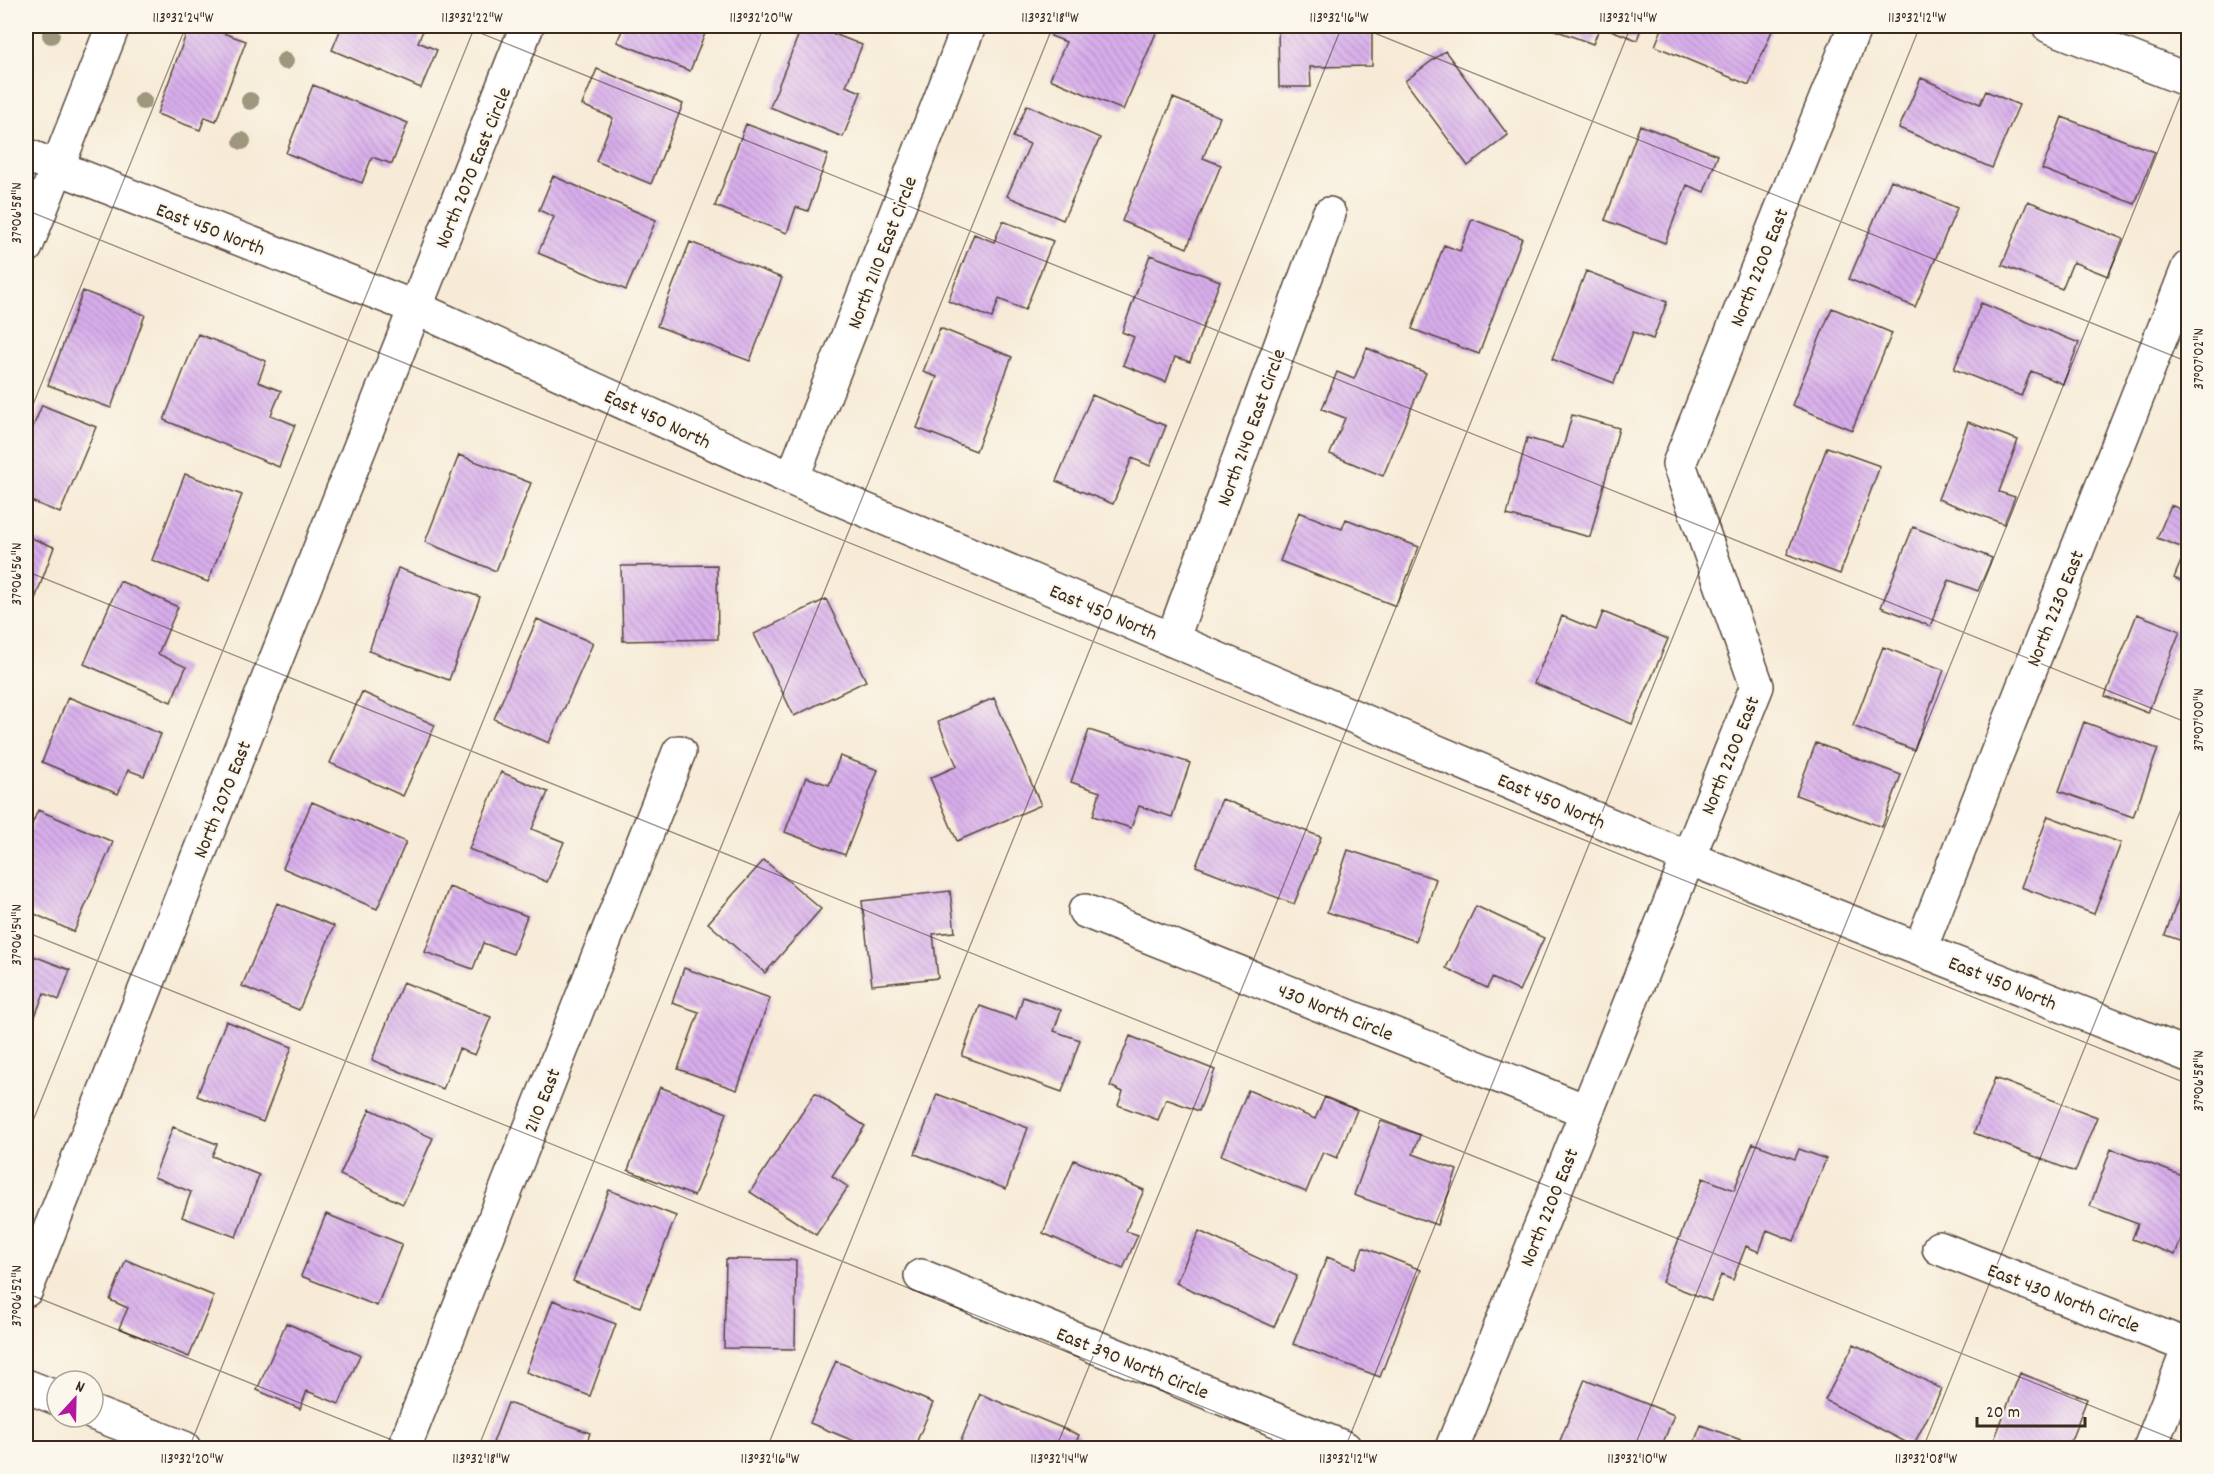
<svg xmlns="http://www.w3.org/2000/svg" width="2214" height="1474" viewBox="0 0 2214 1474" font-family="Dekko,sans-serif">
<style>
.building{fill:url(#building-back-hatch)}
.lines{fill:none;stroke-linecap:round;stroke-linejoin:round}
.minor-casing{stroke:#57473a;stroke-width:36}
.minor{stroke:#fff;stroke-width:33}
.tree{fill:#9e977e}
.ticks{fill:none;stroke:#3b2a1e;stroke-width:1.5;stroke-opacity:0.45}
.labels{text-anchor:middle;stroke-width:4.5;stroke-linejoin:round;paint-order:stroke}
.street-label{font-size:20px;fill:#3b2a1e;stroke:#fbf7ec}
.neatline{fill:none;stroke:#3b2a1e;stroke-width:2}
.ticks-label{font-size:15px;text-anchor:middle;fill:#3b2a1e}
</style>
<defs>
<pattern id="building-back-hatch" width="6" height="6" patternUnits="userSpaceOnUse" patternTransform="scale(1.5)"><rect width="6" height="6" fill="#d8aeec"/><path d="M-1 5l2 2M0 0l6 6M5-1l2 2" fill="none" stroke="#b08ebf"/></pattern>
</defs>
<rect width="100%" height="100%" fill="#fbf7ec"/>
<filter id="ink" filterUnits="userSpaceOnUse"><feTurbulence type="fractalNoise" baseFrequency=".0167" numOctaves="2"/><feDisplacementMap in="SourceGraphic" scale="12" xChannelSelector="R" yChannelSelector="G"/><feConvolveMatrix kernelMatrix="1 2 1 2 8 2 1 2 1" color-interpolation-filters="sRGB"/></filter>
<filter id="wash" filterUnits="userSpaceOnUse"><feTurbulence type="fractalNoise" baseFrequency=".008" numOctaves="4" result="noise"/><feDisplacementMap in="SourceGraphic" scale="24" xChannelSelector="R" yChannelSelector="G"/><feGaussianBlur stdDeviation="1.35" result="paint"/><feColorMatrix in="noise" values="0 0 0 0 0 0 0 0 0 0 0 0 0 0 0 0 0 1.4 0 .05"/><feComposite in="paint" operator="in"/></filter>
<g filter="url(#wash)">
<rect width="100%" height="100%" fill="#f7ebd7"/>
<g id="blocks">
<path class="building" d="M26,26h5l-5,12z
M189,26h14l43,15 -30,80 -11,-4 -5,13 -43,-16z
M342,26h83l-7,16 19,8 -16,38 -89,-38z
M624,26h84l-18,45 -73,-29z
M802,26h12l48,19 -16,41 15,6 -18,45 -73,-30z
M1056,26h103l-36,84 -73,-31 16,-37 -15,-6z
M1278,26h94v40l-62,1 1,20h-32z
M1553,26h89l-5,14 -37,-14 -7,18 -41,-15z
M1663,26h111l-25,59 -94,-39z
M1445,51l63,84 -40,31 -63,-85z
M597,69l86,35 -32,80 -55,-23 17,-43 -31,-13z
M1921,78l59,26 6,-13 33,14 -27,63 -93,-40z
M313,85l95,38 -16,41 -20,-7 -10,26 -76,-30z
M1173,98l47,19 -17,41 18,7 -34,83 -65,-27z
M1027,105l73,33 -37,82 -56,-24 23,-52 -17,-7z
M2062,117l93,35 -20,52 -93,-35z
M746,124l82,31 -20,56 -12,-4 -9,26 -72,-27z
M1640,125l78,30 -14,37 -17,-7 -22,58 -60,-23z
M553,176l103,44 -30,70 -88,-37 16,-36 -15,-7z
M1891,180l66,28 -42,99 -66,-28z
M2028,201l95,38 -15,37 -35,-14 -11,27 -60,-24z
M1472,219l50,19 -43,116 -67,-25 32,-84 16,6z
M1003,221l50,20 -28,69 -26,-11 -7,19 -44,-17 26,-67 20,8z
M690,242l92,36 -32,83 -93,-35z
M1150,255l70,26 -30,81 -15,-5 -9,25 -43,-17 11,-28 -12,-5z
M1586,271l81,31 -14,37 -20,-7 -19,51 -62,-24z
M83,291l62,24 -34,93 -63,-23z
M1981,303l98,40 -16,41 -32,-13 -10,25 -67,-27z
M1832,308l60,25 -40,97 -60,-25z
M940,328l72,29 -36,94 -59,-23 20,-51 -14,-5z
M198,334l68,27 -8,21 23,9 -10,24 24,10 -16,42 -115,-47z
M1367,348l59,25 -43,103 -53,-22 15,-36 -23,-9 15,-37 17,7z
M1092,395l74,31 -16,40 -18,-8 -19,46 -57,-23z
M42,405l54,22 -36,86 -34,-14v-55z
M1572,415l47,13 -29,109 -83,-22 20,-77 36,10z
M1968,422l50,18 -19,52 16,5 -11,27 -66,-25z
M1827,447l53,19 -40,108 -53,-20z
M459,455l72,28 -35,88 -71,-29z
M185,474l57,21 -34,87 -56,-22z
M2171,505l17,8v71l-14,-6 12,-29 -29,-11z
M1299,512l43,17 4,-10 73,28 -23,59 -116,-45z
M1913,527l79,31 -14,33 -29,-11 -19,46 -49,-19z
M26,536l28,11 -28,77z
M717,565l1,74 -95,2 -2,-75z
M398,568l82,29 -31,83 -80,-29z
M120,581l58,26 -20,47 28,13 -15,35 -87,-38z
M826,599l40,82 -72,35 -40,-82z
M1603,612l65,27 -36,85 -98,-41 28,-67 34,14z
M2137,614l43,17 -32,82 -43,-17z
M537,619l56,24 -44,100 -55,-24z
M1883,647l61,23 -30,80 -61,-24z
M362,692l73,33 -32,71 -73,-33z
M68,697l93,37 -17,42 -16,-6 -10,24 -76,-32z
M994,698l47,107 -84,36 -27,-63 27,-12 -19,-44z
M2084,722l74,27 -25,68 -74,-26z
M1089,730l101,33 -18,54 -33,-11 -8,22 -38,-12 7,-24 -29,-10z
M1816,743l85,32 -19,52 -86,-32z
M840,756l38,14 -33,85 -60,-23 21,-55 23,8z
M501,772l47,20 -16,37 32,13 -17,40 -78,-33z
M1222,799l99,38 -27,67 -98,-38z
M312,802l94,40 -29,67 -94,-41z
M38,810l75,32 -39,90 -48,-22v-71z
M2048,816l73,27 -27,71 -73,-27z
M1348,850l88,29 -20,62 -89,-29z
M764,860l57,49 -56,64 -57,-50z
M2186,877l2,1v65l-23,-8z
M449,887l78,29 -14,38 -30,-11 -10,26 -48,-17z
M950,891l5,41 -22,2 5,44 -66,7 -10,-84z
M277,903l57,23 -35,84 -57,-24z
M1476,906l68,32 -25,53 -27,-13 -5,10 -41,-20z
M26,953l44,17 -11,30 -15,-7 -15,39 -3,-1z
M684,968l86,30 -33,92 -59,-21 21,-57 -27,-9z
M403,982l88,35 -16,38 -16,-6 -16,40 -71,-29z
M1023,997l38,13 -7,21 26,9 -18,52 -100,-36 18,-50 36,13z
M226,1021l66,26 -29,75 -66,-26z
M1130,1036l85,34 -16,41 -33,-12 -8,21 -40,-15 5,-13 -13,-6z
M1995,1078l102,39 -22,55 -101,-39z
M660,1087l67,26 -33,83 -66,-26z
M1248,1090l67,29 10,-22 32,13 -20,48 -14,-6 -17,40 -85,-37z
M815,1093l50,33 -33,50 16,11 -32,48 -66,-43z
M937,1094l91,34 -22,61 -91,-35z
M370,1109l63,29 -30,66 -63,-29z
M1381,1121l39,14 -7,19 44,16 -20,55 -83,-30z
M173,1127l44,17 -5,12 47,19 -23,62 -54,-20 9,-25 -37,-15z
M1753,1143l42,16 4,-10 27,10 -32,82 -27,-11 -8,22 -13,-6 -13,34 -12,-5 -10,26 -49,-19 41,-104 31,12z
M2111,1149l77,29v42l-13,35 -43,-16 6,-15 -48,-18z
M1074,1160l70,30 -18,41 12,4 -15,34 -80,-36z
M609,1190l67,26 -36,91 -67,-26z
M326,1214l76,30 -25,62 -76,-30z
M1199,1231l98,45 -23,51 -98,-44z
M1363,1247l58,23 -41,107 -87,-33 34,-87 28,11z
M726,1259l70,1 -1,89 -71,-1z
M126,1260l88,36 -25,61 -70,-29 9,-20 -18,-8z
M553,1300l63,24 -26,72 -64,-24z
M286,1323l74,32 -21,49 -32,-13 -7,18 -43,-19z
M1854,1344l88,45 -29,57 -88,-46z
M836,1361l97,42 -19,45h-43l-61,-25z
M2020,1373l67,26 -19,49h-77z
M1585,1379l89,36 -13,33h-104z
M980,1394l99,41 -5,13h-116z
M508,1403l82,30 -5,15h-94z
M1701,1425l61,23h-70z"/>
</g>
</g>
<g filter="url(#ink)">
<use href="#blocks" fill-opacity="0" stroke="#57473a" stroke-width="1.5"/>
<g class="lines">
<g class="minor-casing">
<path id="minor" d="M2049,26l139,54
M26,155l390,153 376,171 896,379 500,197
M26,247l87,-221
M792,479l177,-453
M1172,640l157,-426
M1085,911l501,200
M1920,949l268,-681
M1939,1248l249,98
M921,1276l424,172
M26,1290l501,-1264
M26,1386l31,12
M93,1413l91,35
M404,1448l275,-696
M1452,1448l305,-762 -78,-222 176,-438
M2150,1448l38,-98"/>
</g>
<use href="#minor" class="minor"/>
</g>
<g class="tree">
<circle cx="51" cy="35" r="9"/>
<circle cx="285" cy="61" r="9"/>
<circle cx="143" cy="101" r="9"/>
<circle cx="250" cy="101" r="9"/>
<circle cx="242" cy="141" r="9"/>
</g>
</g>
<path class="ticks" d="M463,26l1725,697M1357,26l831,336M26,210l2162,874M26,422l160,-396M26,571l2162,874M26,932l1279,516M26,1138l449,-1112M26,1293l386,155M189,1448l575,-1422M478,1448l575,-1422M767,1448l575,-1422M1056,1448l575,-1422M1345,1448l575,-1422M1634,1448l554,-1371M1923,1448l265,-656"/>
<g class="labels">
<g class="street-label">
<text transform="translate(472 167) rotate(-68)" y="7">North 2070 East Circle</text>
<text transform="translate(211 228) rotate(21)" y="7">East 450 North</text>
<text transform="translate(881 252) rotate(-69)" y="7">North 2110 East Circle</text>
<text transform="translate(1758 267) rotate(-68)" y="7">North 2200 East</text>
<text transform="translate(658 418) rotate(25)" y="7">East 450 North</text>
<text transform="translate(1250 427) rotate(-70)" y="7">North 2140 East Circle</text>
<text transform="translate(2054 608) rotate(-68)" y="7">North 2230 East</text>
<text transform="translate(1104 611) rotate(23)" y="7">East 450 North</text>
<text transform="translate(1729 755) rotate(-68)" y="7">North 2200 East</text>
<text transform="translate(221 799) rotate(-68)" y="7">North 2070 East</text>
<text transform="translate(1552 800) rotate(23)" y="7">East 450 North</text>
<text transform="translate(2003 982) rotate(22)" y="7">East 450 North</text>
<text transform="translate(1336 1011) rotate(22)" y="7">430 North Circle</text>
<text transform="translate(541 1100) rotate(-68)" y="7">2110 East</text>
<text transform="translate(1548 1207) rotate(-68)" y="7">North 2200 East</text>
<text transform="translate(2064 1297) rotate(21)" y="7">East 430 North Circle</text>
<text transform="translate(1133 1362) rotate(22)" y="7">East 390 North Circle</text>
</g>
</g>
<rect width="2214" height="1474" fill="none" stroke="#fbf7ec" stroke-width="66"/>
<g transform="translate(75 1399) rotate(22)"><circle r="28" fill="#fbf7ec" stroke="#aea59a" stroke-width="1.5"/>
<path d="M0-4.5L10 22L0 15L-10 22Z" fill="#b5179e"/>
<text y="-9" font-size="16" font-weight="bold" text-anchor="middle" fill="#3b2a1e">N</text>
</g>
<path d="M1977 1417v9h108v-9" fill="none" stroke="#3b2a1e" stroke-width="3"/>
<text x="1986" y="1417" font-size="18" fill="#3b2a1e" stroke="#fbf7ec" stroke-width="4.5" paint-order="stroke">20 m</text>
<rect x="33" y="33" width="2148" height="1408" class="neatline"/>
<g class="ticks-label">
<text x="183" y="22">113°32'24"W</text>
<text x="472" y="22">113°32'22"W</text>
<text x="761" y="22">113°32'20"W</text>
<text x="1050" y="22">113°32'18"W</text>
<text x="1339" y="22">113°32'16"W</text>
<text x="1628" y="22">113°32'14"W</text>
<text x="1917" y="22">113°32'12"W</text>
<text transform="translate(16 213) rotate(-90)" y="5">37°06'58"N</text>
<text transform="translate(2198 359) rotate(-90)" y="5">37°07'02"N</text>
<text transform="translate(16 574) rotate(-90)" y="5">37°06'56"N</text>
<text transform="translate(2198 720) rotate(-90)" y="5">37°07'00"N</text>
<text transform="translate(16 935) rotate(-90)" y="5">37°06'54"N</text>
<text transform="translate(2198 1081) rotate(-90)" y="5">37°06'58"N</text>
<text transform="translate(16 1296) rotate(-90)" y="5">37°06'52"N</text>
<text x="192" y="1463">113°32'20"W</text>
<text x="481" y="1463">113°32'18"W</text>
<text x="770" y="1463">113°32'16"W</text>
<text x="1059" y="1463">113°32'14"W</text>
<text x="1348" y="1463">113°32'12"W</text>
<text x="1637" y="1463">113°32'10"W</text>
<text x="1926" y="1463">113°32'08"W</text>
</g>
</svg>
